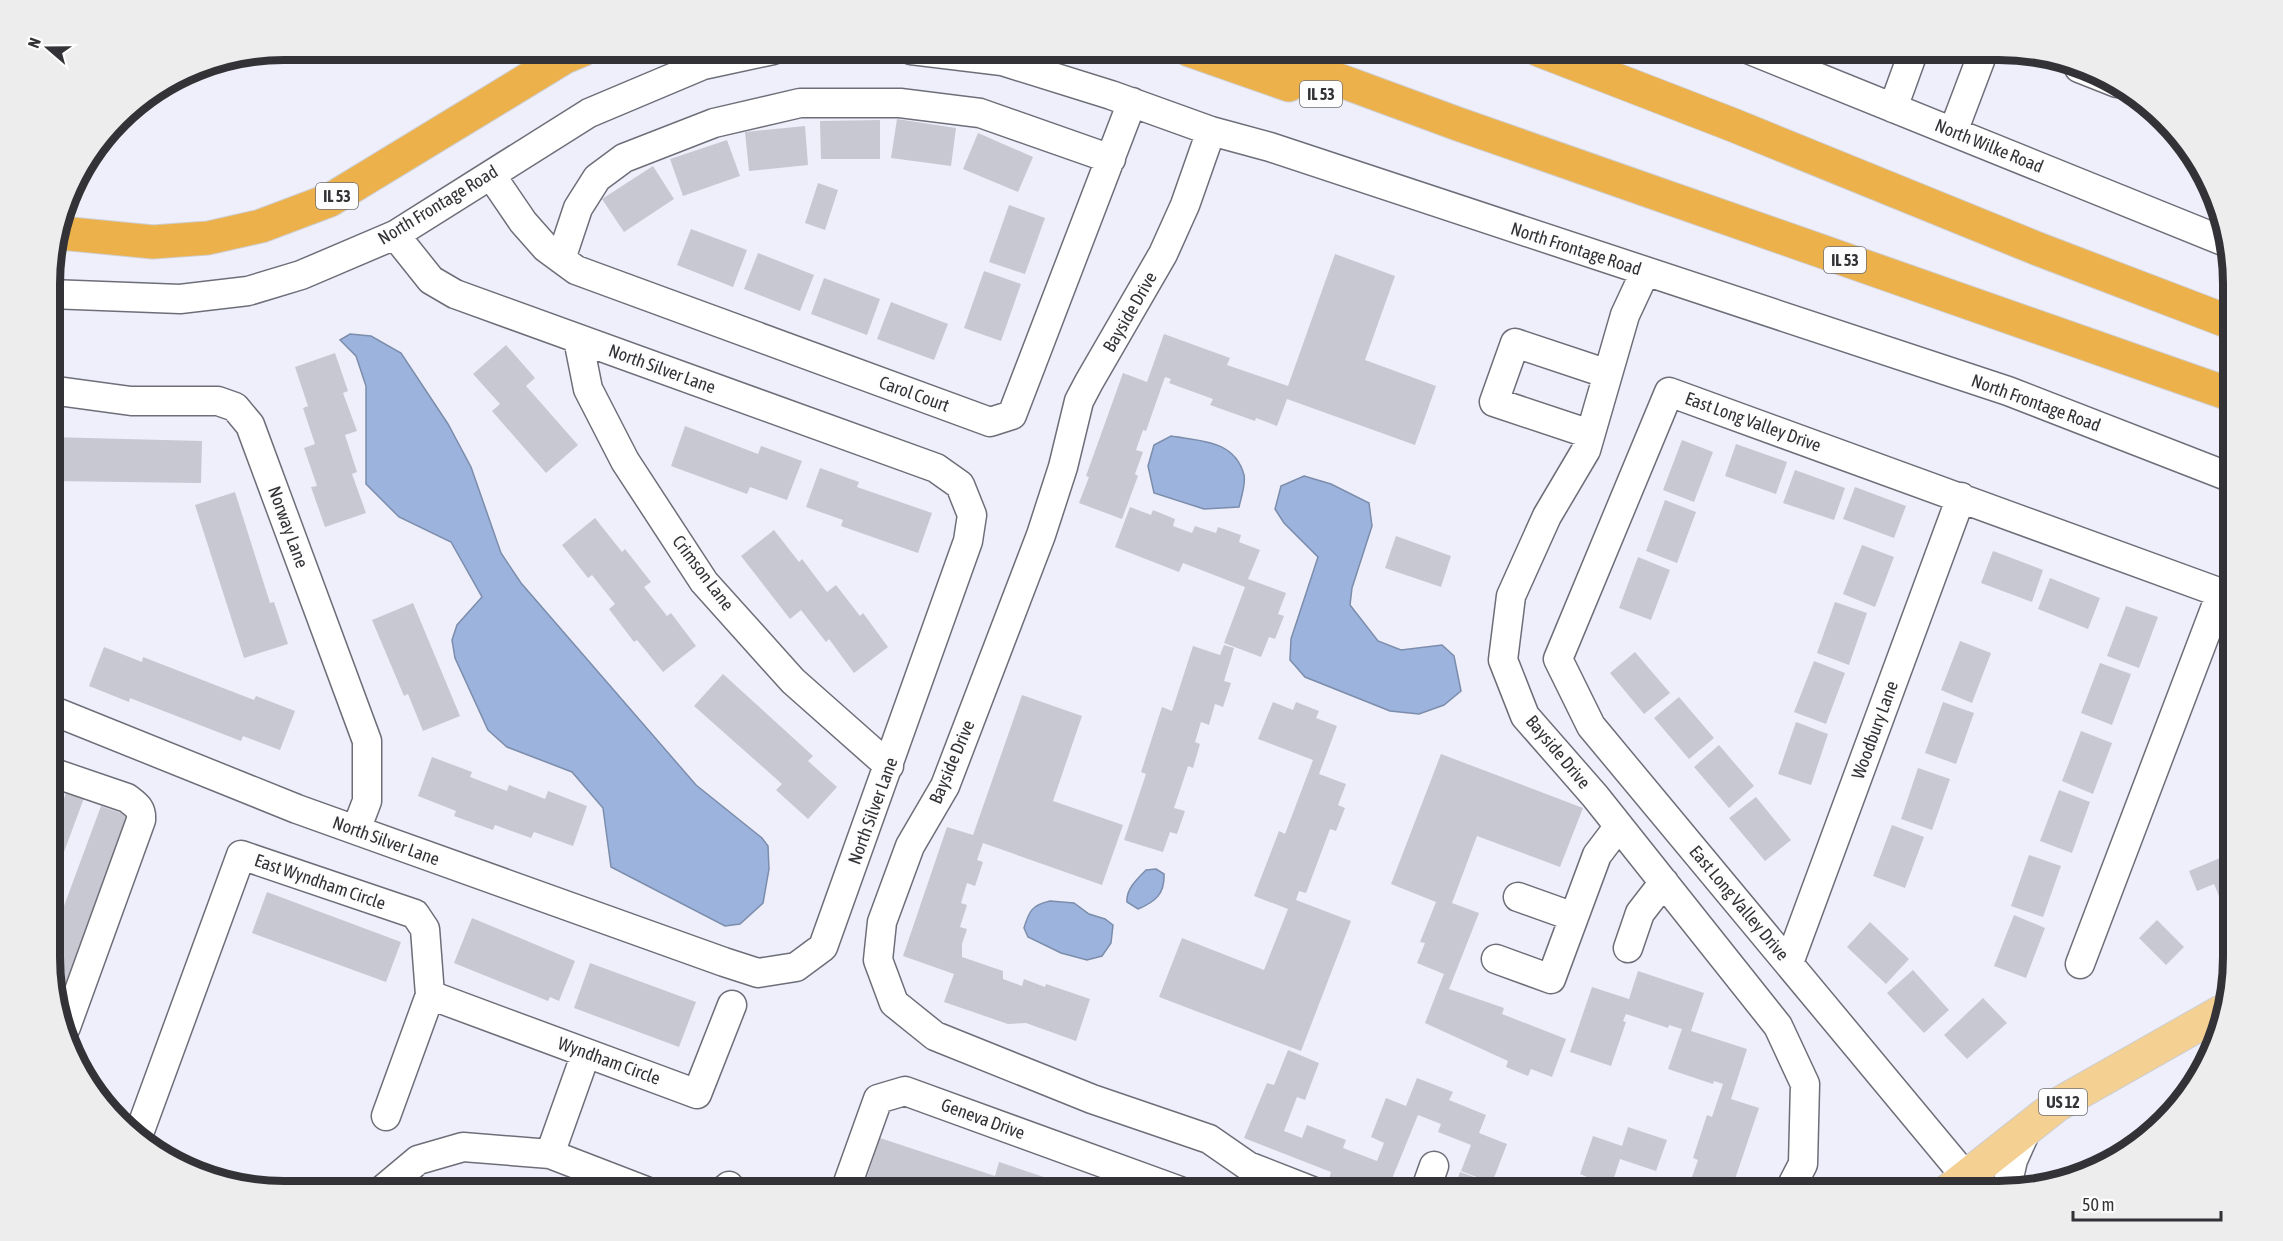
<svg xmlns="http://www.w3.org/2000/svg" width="2283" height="1241" viewBox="0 0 2283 1241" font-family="'Asap Condensed',sans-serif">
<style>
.water{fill:#9cb3dd;stroke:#7c8dab;stroke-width:1.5}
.building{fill:#c8c8d3}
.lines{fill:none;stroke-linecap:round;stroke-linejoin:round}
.minor-casing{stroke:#6d6e78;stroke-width:31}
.major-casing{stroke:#cececf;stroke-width:35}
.highway-casing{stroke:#cececf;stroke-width:35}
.minor{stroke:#fff;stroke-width:28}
.major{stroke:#f4d093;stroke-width:33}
.highway{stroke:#edb14b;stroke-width:33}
.labels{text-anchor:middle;stroke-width:5;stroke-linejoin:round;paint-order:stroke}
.shield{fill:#fdfdfd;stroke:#707072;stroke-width:1.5}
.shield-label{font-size:16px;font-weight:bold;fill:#333337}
.street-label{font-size:18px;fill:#333337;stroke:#fdfdfd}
.rim{fill:none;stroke:#333337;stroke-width:8}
</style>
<rect width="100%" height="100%" fill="#eeeffb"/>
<path class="water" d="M350,334l21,2 30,17 47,71 23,43 30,86 20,30 175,202 66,53 6,8 1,23 -6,34 -23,21 -15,2 -114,-59 -8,-59 -31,-36 -65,-25 -19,-17 -33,-72 -3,-18 5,-15 25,-28 -31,-55 -52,-25 -33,-33v-98l-10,-30 -16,-16z
M1171,436c29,5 64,4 73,39 2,9 -3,23 -5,32l-35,2 -50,-16 -6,-27 6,-21z
M1304,476l27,8 38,19 3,23 -20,62 -2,17 28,36 23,9 41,-5 12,11 7,35 -17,14 -25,9 -29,-3 -85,-34 -15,-17 1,-21 27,-82 -34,-34 -9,-14 6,-23z
M1156,869l8,5c1,20 -9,28 -26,35l-11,-7c-1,-13 10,-23 19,-32z
M1050,901l24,2 15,11 16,5 8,6 -2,18 -9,13 -15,4 -26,-7 -33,-16 -4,-9c5,-17 8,-23 26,-27z"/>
<path class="building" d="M897,119l59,9 -5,38 -60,-8z
M880,120v39h-59l-1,-38z
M805,126l3,39 -59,6 -4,-39z
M978,133l55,24 -15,35 -55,-23z
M727,140l13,36 -57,20 -13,-37z
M653,166l21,33 -50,33 -22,-33z
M818,183l20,7 -13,40 -20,-7z
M1009,205l36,13 -20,56 -36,-12z
M691,229l56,21 -14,37 -56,-22z
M758,253l56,22 -14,36 -56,-22z
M1335,254l60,22 -30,84 71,26 -21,59 -128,-46 -10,27 -21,-8 -1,3 -45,-16 3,-6 -44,-16 2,-4 -6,-2 -19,54 -3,-1 -7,20 7,2 -8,22 3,2 -16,43 -43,-16 10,-26 -3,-1 37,-103 24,9 17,-48 66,24 -3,7 61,21z
M984,271l37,13 -20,57 -37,-13z
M824,278l56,21 -13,36 -56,-21z
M891,302l57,22 -14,36 -57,-21z
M506,345l29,33 -9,8 52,59 -32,28 -54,-62 8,-7 -27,-30z
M335,353l13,38 -5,2 14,38 -12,4 12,37 -5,2 14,39 -41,14 -14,-40 6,-1 -13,-38 11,-4 -12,-36 5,-2 -13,-39z
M685,426l73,28 3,-8 41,15 -15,39 -37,-13 -3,7 -76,-28z
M50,437l152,4 -1,42 -151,-2z
M1682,440l31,12 -19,50 -31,-12z
M1736,444l51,18 -11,32 -51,-18z
M820,468l39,14 -2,5 75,26 -14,40 -77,-27 2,-6 -37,-13z
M1795,470l50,18 -11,32 -51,-17z
M1855,487l51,19 -12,32 -51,-19z
M235,492l35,111 4,-1 14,42 -44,14 -49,-153z
M1665,500l31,12 -19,51 -31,-12z
M1130,507l21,8 2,-5 22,9 -2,7 19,7 3,-7 21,7 2,-6 23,8 -2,7 21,8 -12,29 38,14 -8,21 6,2 -9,23 -6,-2 -8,20 -37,-14 21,-56 -62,-24 -4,9 -64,-25z
M595,518l27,34 3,-3 26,33 -7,5 23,29 4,-3 25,33 -33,26 -26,-32 -3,2 -25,-33 6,-5 -23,-29 -4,3 -26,-33z
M774,530l25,32 3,-3 25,33 9,-7 24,31 3,-3 25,34 -34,26 -25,-34 -3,3 -25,-32 -11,9 -49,-63z
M1396,536l55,20 -10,31 -56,-19z
M1862,545l32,12 -19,50 -32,-13z
M1993,551l50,19 -11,32 -51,-19z
M1638,557l32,13 -19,50 -32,-12z
M2050,578l50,20 -12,31 -50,-20z
M1835,602l32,11 -18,52 -32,-12z
M413,603l47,113 -37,15 -15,-37 -4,2 -32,-76z
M2126,606l32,11 -19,51 -32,-12z
M1960,641l31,12 -19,50 -31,-13z
M1224,645l10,3 -10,33 7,2 -8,24 -8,-3 -6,21 -8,-3 -6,20 5,2 -7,24 -5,-2 -14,42 11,3 -8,23 -7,-2 -7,20 -39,-12 22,-66 -5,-2 21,-65 10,4 21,-65 27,9z
M104,647l38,15 1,-5 111,43 2,-4 39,15 -15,39 -37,-14 -2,5 -111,-43 -1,4 -40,-16z
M1635,652l35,41 -26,21 -34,-41z
M1814,661l31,12 -19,51 -32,-12z
M2100,663l31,11 -19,51 -31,-12z
M723,674l90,82 -5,5 29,26 -29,32 -32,-29 6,-6 -88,-78z
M1022,695l60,21 -29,85 70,24 -21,60 -119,-42 -6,17 6,2 -8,24 -8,-3 -6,20 6,2 -7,22 7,2 -5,15v13l41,14v8l19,7 2,-7 21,8 1,-3 44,15 -14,42 -50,-18 -18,1 -64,-22 10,-28 -51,-18 44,-129 26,8z
M1679,697l35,41 -25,21 -35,-41z
M1273,702l20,8 3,-8 23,9 -3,7 21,8 -18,48 27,10 -8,21 7,3 -9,23 -6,-2 -24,64 -7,-2 -3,9 55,21 -50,130 -142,-54 23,-59 82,32 24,-61 -34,-13 25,-65 6,3 28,-74 -55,-21z
M1943,702l31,11 -18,51 -31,-11z
M1796,722l32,12 -17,51 -33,-11z
M2081,731l31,12 -19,51 -31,-13z
M1719,745l35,41 -25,22 -35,-41z
M1441,754l142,54 -23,59 -83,-31 -25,67 27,10 -30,76 55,19 -2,6 64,25 -14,38 -21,-8 -3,7 -22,-9 2,-6 -83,-38 19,-49 -27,-11 8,-20 -5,-1 16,-40 -45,-18z
M432,757l40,15 -2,5 37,14 2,-6 36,14 3,-8 39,15 -14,40 -39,-14 -3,6 -36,-13 -2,5 -39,-14 2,-5 -38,-15z
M1918,768l32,11 -18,51 -31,-11z
M2059,790l31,12 -18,51 -32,-12z
M66,793l18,5 -33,89v-55z
M1756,797l35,43 -26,21 -36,-43z
M101,806l31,11 -71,196 -9,-25 -1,-47z
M1892,825l32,12 -19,51 -32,-12z
M2232,853l1,43 -12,5 -7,-17 -17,7 -8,-20z
M2029,855l32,11 -18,51 -32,-11z
M267,892l134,50 -15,40 -134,-49z
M2014,915l31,13 -19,50 -32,-12z
M472,918l103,43 -16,40 -9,-4 -2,4 -94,-38z
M2157,920l27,27 -18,18 -27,-27z
M1870,922l39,37 -23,25 -39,-37z
M590,963l106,39 -17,45 -105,-39z
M1913,970l36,40 -25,23 -37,-40z
M1638,971l66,22 -13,38 56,18 -16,50 28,9 -28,83h-44l11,-31 -5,-2 14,-43 5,2 11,-33 -9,-3 -1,3 -45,-15 14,-40 -13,-4 -1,3 -42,-14 -3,7 3,1 -15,44 -41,-14 22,-65 37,12z
M1983,998l24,25 -40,36 -23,-24z
M1288,1050l31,13 -14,37 -8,-3 -13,34 18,7 5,-13 39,15 -3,8 34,13 7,-18 -13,-6 15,-39 20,8 11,-28 36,14 -4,8 37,15 -7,18 28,11 -15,39 -31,-12 10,-26 -33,-13 3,-8 -23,-9 -31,76h-28l-30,-12 2,-7 -87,-34 23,-55 7,2z
M1628,1127l39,13 -11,31 -36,-12 -8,25 7,2 -1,5h-35l4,-14 -7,-3 13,-38 29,10z
M880,1138l115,38 4,-14 87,29h-187l-33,-11z
M1460,1172l20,7 -4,12h-23z"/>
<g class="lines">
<g class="minor-casing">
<path id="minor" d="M911,50l91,11 109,34 100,36 59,16 738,244 224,87
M1750,50l478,193
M2079,68l38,15
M1893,108l21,-58
M1211,131l-26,74 -22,49 -74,128 -10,19 -16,66 -22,68 -96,251 -35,60 -28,76 -4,38 16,43 41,33 157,63 117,40 39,27 64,25
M1953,132l31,-82
M491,175l32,47 23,26 30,22 414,152 22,-7 120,-313
M561,259l17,-51 19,-30 27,-20 90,-35 86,-20h100l80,10 131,46
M1645,272l-20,43 -39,135 -39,66 -36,80 -8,64 22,56 70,80 183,230 27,58 -2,80 -14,27
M50,294l130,5 68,-8 53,-16 94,-40 194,-122 114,-48 70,-15
M578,339l10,50 37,72 79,121 89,99 96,85
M50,390l81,11h87l17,6 15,18 117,316v60l-11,29
M1590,434l-96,-32 21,-59 93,31
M51,710l246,99 427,153 34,11 38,-6 27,-20 145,-406 4,-26 -12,-30 -24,-17 -481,-174 -24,-14 -36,-45
M51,772l76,26c9,7 15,10 14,22l-75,207
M1518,897l56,20
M1628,948l12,-35 24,-31
M1496,959l55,20 46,-124 22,-29
M1789,963l172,-466
M430,995l267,99 35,-89
M137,1139l104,-284 174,59 10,15 5,66 -44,121
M550,1154l36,-101
M1966,1177l-375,-451 -33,-67 111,-267 552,201 -141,371
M381,1191l37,-31 45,-13 87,7 96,37
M723,1191l6,-5
M845,1191l33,-92 27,-8 275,100
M1425,1191l9,-25
M2006,1191l7,-31 14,-31"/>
</g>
<g class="major-casing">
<path id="major" d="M1948,1191l109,-86 164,-93"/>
</g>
<g class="highway-casing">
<path id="highway" d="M1189,50l100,35
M1257,50l201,74 774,271
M1539,50l194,75 305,124 194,74
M60,233l93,9 55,-4 53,-12 69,-26 235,-143 17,-7"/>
</g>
<use href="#minor" class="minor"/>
<use href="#major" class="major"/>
<use href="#highway" class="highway"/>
</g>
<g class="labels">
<g class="shield">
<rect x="1300" y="81" width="42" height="26" rx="4.5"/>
<rect x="316" y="183" width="42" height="26" rx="4.5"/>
<rect x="1824" y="247" width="42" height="26" rx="4.5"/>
<rect x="2039" y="1089" width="48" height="26" rx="4.5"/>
</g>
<g class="shield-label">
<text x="1321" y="100">IL 53</text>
<text x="337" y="202">IL 53</text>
<text x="1845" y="266">IL 53</text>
<text x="2063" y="1108">US 12</text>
</g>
<g class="street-label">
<text transform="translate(1989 146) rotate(22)" y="6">North Wilke Road</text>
<text transform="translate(438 205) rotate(-31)" y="6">North Frontage Road</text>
<text transform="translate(1576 249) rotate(18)" y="6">North Frontage Road</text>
<text transform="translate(1130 312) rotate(-60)" y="6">Bayside Drive</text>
<text transform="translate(662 369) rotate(20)" y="6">North Silver Lane</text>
<text transform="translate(914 394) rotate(20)" y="6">Carol Court</text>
<text transform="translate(2036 403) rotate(20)" y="6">North Frontage Road</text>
<text transform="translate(1753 422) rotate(20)" y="6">East Long Valley Drive</text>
<text transform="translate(288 527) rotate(70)" y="6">Norway Lane</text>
<text transform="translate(703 573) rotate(53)" y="6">Crimson Lane</text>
<text transform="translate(1875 730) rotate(-70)" y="6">Woodbury Lane</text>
<text transform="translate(1558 752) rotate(50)" y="6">Bayside Drive</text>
<text transform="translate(952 762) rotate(-67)" y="6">Bayside Drive</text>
<text transform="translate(873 811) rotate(-70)" y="6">North Silver Lane</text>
<text transform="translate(386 841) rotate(20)" y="6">North Silver Lane</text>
<text transform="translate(320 882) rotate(19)" y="6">East Wyndham Circle</text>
<text transform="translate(1739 903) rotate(50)" y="6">East Long Valley Drive</text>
<text transform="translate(609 1061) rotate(20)" y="6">Wyndham Circle</text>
<text transform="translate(983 1119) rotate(20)" y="6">Geneva Drive</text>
</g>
</g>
<path d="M0 0H2283V1241H0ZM284 60H1999A224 224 0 0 1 2223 284V957A224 224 0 0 1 1999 1181H284A224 224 0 0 1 60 957V284A224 224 0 0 1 284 60Z" fill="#ededed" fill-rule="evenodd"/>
<path class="rim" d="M284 60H1999A224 224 0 0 1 2223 284V957A224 224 0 0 1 1999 1181H284A224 224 0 0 1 60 957V284A224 224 0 0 1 284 60Z"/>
<g transform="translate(48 48) rotate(290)" stroke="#fdfdfd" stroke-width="4.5" paint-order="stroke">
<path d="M0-4.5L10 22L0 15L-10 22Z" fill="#333337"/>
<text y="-9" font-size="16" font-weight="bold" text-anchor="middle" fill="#333337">N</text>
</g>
<path d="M2073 1211v9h148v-9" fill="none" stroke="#333337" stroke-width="3"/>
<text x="2082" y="1211" font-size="18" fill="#333337" stroke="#fdfdfd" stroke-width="4.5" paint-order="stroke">50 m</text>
</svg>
